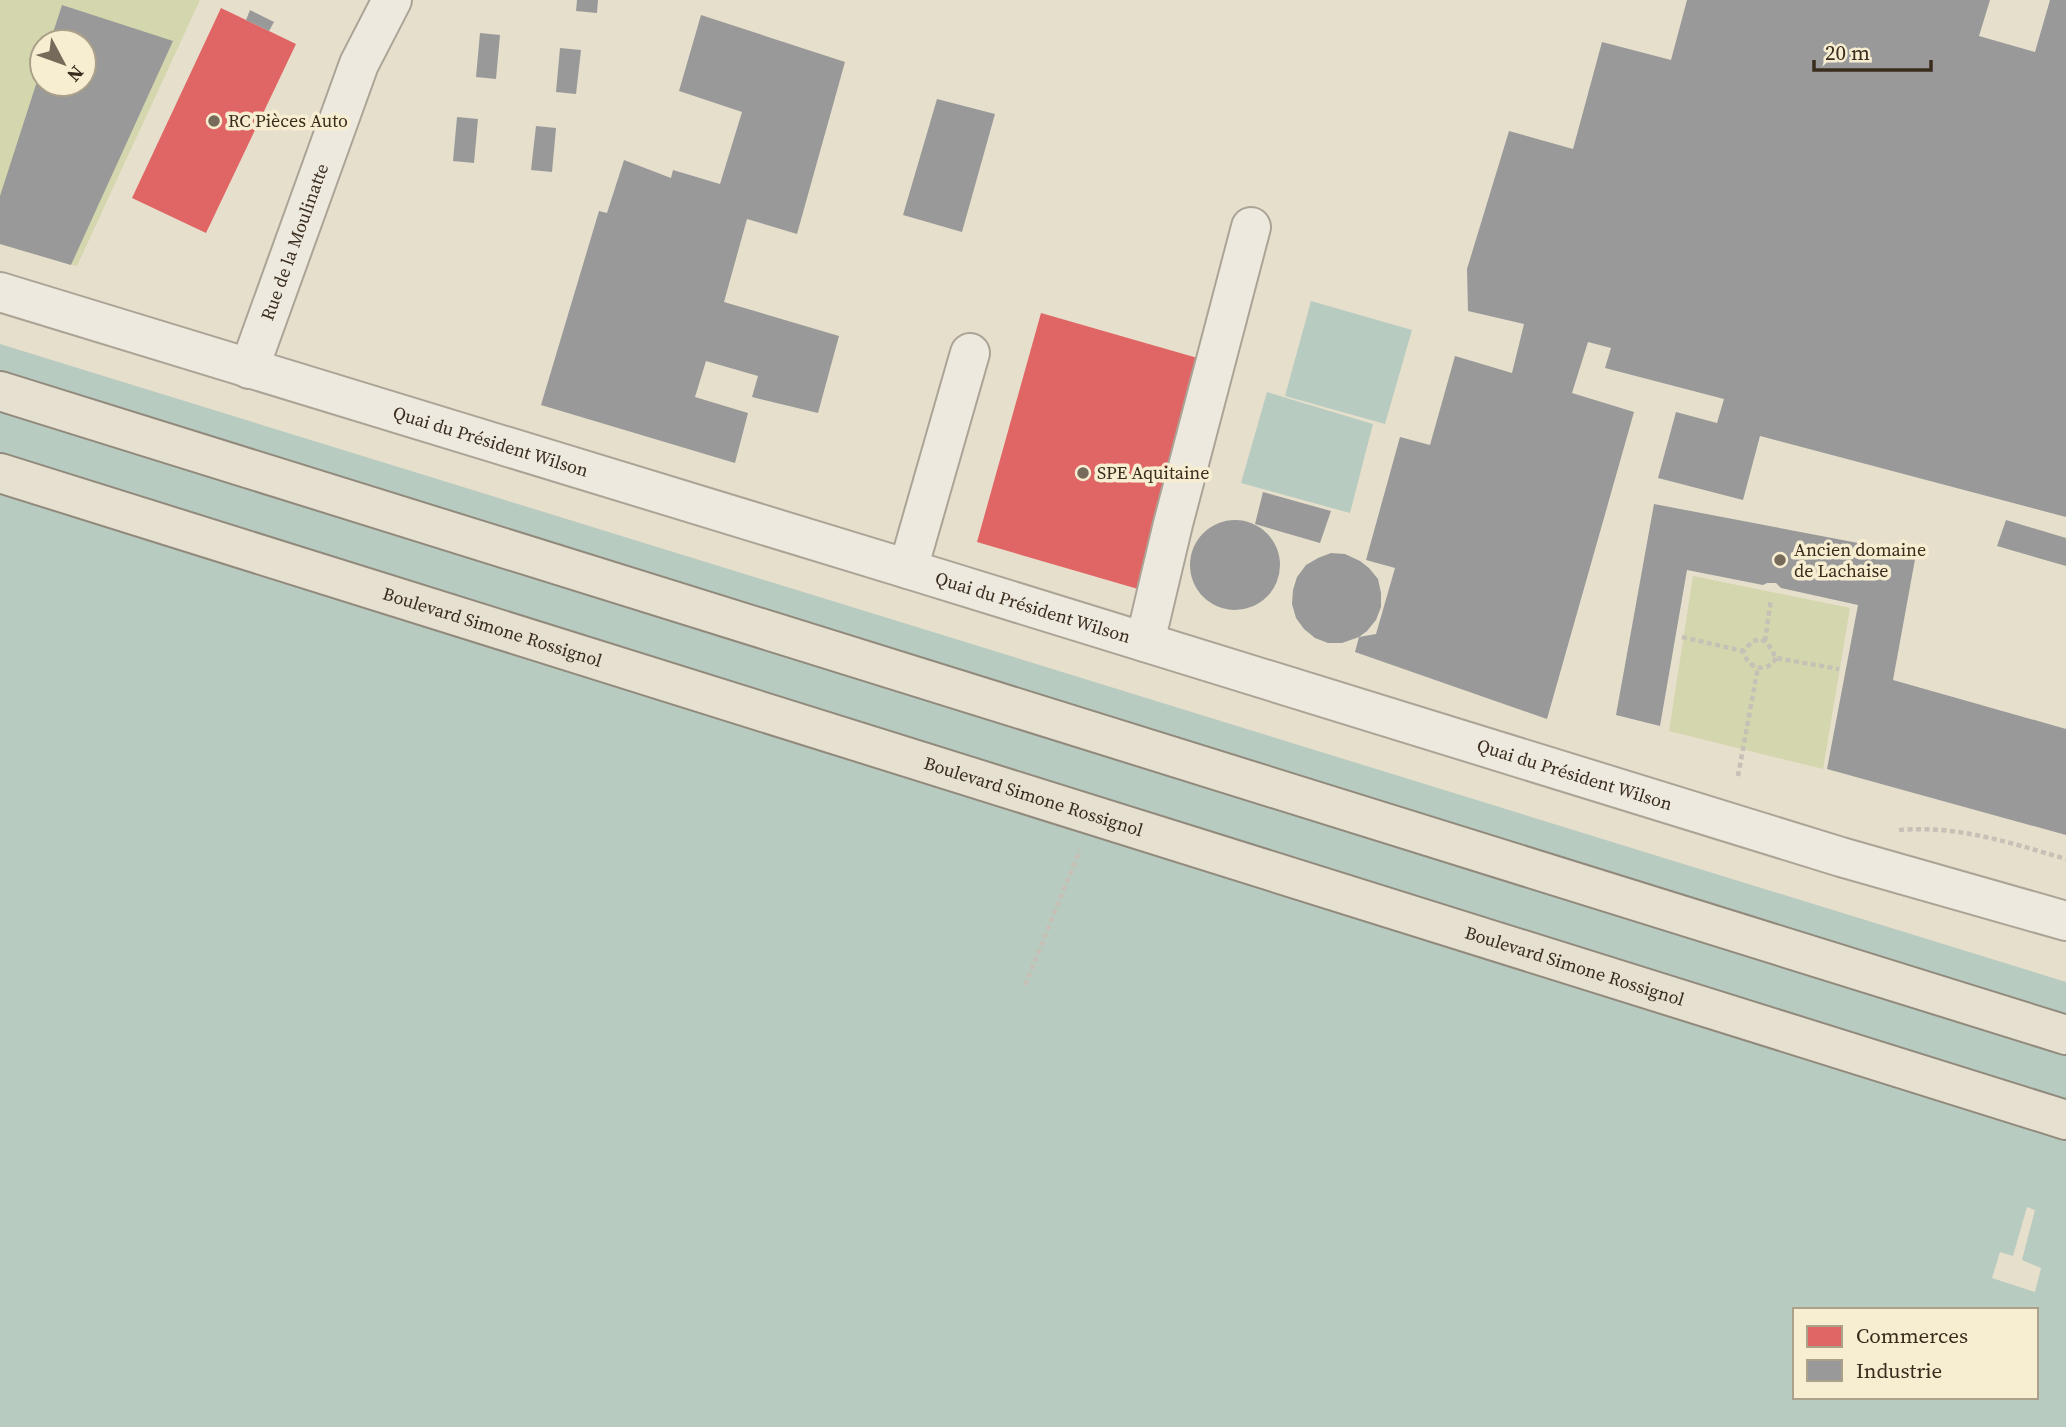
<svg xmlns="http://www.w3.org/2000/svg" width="2066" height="1427" viewBox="0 0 2066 1427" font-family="'Source Serif 4',serif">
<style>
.green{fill:#d4d6ae;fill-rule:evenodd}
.water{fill:#b8cbc0;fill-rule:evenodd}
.pier{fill:#e6dfcc}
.shops{fill:#e06666}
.industry{fill:#999}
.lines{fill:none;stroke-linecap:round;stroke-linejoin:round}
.minor-casing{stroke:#aba496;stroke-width:42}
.major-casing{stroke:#91897c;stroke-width:42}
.path{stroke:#c6c0b6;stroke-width:4.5;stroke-dasharray:5 3.5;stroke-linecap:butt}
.minor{stroke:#ede9df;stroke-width:38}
.major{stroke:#e5e0cf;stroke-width:38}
.poi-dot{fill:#766b5a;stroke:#f7eed2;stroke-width:2.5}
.labels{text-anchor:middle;stroke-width:7;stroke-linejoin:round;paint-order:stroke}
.poi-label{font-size:18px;fill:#3a2c1d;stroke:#f7eed2;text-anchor:start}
.street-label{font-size:18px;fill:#3a2c1d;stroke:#f7eed2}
</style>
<rect width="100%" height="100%" fill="#e6dfcc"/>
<path class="green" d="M0,0h200l-123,266 -77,-22zM42,42h42v42h-42z
M1693,576l157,32 -27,161 -154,-38z"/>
<path class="water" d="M1311,301l101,29 -27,94 -100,-28z
M0,344l2066,638v445h-2066zM1795,1310h241v87h-241z
M1267,392l106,32 -23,89 -109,-30z"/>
<path class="pier" d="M2027,1207l8,3 -13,50 19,8 -6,24 -43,-14 8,-26 13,4z"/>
<path class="shops" d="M221,8l75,36 -90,189 -74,-35z
M1041,313l160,46 -63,230 -161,-47z"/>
<path class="industry" d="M577,0h21l-1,13 -21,-2z
M1687,0h303l-11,36 56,16 15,-52h16v517l-306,-81 -17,64 -85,-22 18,-66 41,11 7,-24 -119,-31 6,-20 -23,-6 -16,51 62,19 -87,307 -192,-67 4,-15 -17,6h-14l-13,-5 -11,-9 -8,-11 -4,-14 1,-14 4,-13 9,-12 12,-7 13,-5 14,1 15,7 9,7 9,11 3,14v14l-5,13 -9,11 -8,6 17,-3 19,-66 -29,-8 34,-123 30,8 25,-89 57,17 12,-49 -56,-13 -1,-42 42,-138 64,18 29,-107 69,18z
M62,5l111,36 -102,224 -71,-21v-48l41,-127 1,15h42v-42h-34z
M250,10l24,12 -5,9 -23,-11z
M701,15l144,47 -48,172 -50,-15 -23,83 115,34 -21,77 -66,-16 6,-21 -52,-15 -11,36 53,16 -13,50 -194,-58 58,-194 8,2 17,-53 47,18 2,-8 47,14 22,-72 -63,-21z
M480,33l20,2 -4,44 -20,-2z
M560,48l21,2 -5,44 -20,-2z
M937,99l58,15 -33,118 -59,-17z
M457,117l21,2 -4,44 -21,-2z
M536,126l20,2 -4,44 -21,-2z
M1263,492l68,19 -11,32 -65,-19z
M1654,504l262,50 -23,126 173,49v106l-239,-66 31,-164 -77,-17 -5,-5h-9l-4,2 -76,-15 -27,156 -44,-11z
M2006,520l60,18v28l-69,-20z
M1190 565a45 45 0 1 1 90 0a45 45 0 1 1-90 0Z"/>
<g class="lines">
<g class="minor-casing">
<g id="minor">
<path id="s1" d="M0,292l908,277 933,288 225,64"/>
<path id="s2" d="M249,369l110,-305 33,-64"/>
<path d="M908,569l62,-216"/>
<path d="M1145,642l28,-118 78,-297"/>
</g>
</g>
<g class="major-casing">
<g id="major">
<path d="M0,391l2066,644"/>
<path id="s3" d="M0,473l2066,647"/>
</g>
</g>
<path class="path" d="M1682,637l61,14
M1765,641l6,-42
M1776,658c-9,17 -29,10 -33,-7l10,-10 8,-2 7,5 8,14 63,11
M1738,776l20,-109
M1899,830c59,-5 112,13 167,29
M1025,985l55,-135"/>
<use href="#minor" class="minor"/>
<use href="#major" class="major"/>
</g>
<g class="poi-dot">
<circle cx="214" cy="121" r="7"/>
<circle cx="1083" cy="473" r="7"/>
<circle cx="1780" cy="560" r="7"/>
</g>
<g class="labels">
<g class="poi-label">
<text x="228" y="127">RC Pièces Auto</text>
<text x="1097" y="479">SPE Aquitaine</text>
<text x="1794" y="556">Ancien domaine<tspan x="1794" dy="21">de Lachaise</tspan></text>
</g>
<g class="street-label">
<text dy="6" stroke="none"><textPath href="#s2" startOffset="135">Rue de la Moulinatte</textPath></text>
<text dy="6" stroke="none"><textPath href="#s1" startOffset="513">Quai du Président Wilson</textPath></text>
<text dy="6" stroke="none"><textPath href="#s1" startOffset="1080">Quai du Président Wilson</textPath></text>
<text dy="6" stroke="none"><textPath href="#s3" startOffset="516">Boulevard Simone Rossignol</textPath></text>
<text dy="6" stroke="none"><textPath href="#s1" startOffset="1647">Quai du Président Wilson</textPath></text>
<text dy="6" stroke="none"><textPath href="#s3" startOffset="1083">Boulevard Simone Rossignol</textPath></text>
<text dy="6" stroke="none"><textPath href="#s3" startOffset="1650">Boulevard Simone Rossignol</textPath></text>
</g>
</g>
<rect x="1793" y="1308" width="245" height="91" fill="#f7eed2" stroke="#aba08a" stroke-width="2"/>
<rect x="1807" y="1326" width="35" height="21" fill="#e06666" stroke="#aba08a" stroke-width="2"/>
<text x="1856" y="1343" font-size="21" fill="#3a2c1d">Commerces</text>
<rect x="1807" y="1360" width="35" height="21" fill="#999999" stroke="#aba08a" stroke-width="2"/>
<text x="1856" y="1378" font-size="21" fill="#3a2c1d">Industrie</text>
<g transform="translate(63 63) rotate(131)"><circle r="33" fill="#f7eed2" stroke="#aba08a" stroke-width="2"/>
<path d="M0-5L12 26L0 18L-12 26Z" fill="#766b5a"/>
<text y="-10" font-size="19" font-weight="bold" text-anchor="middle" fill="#3a2c1d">N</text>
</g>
<path d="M1814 60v10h117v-10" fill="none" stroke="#3a2c1d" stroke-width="3.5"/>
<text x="1825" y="60" font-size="21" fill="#3a2c1d" stroke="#f7eed2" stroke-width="5" paint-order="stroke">20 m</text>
</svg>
